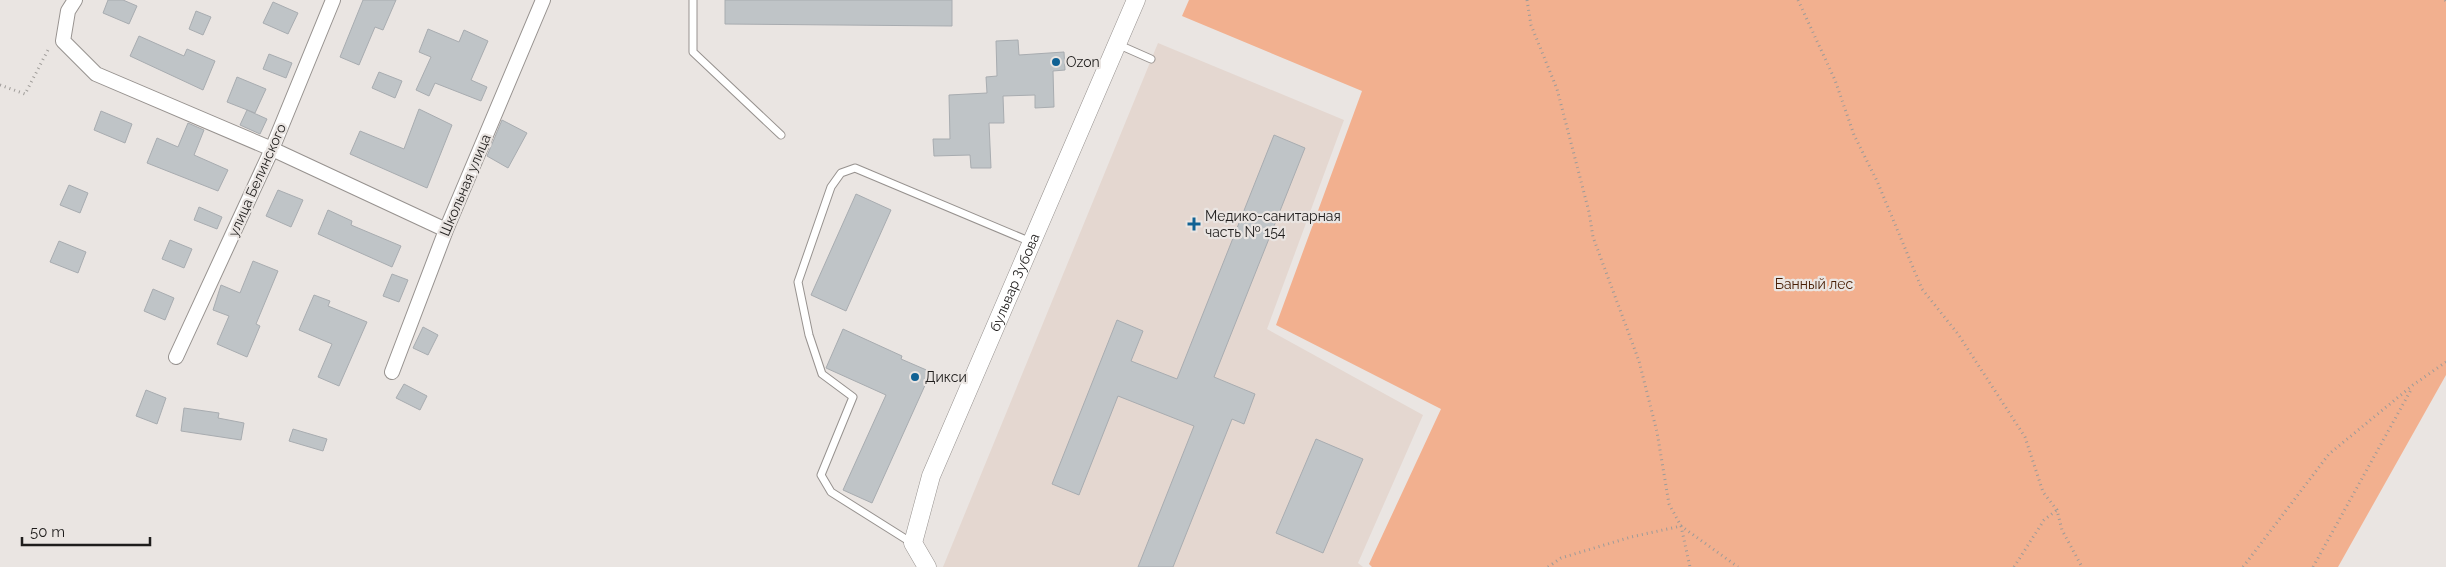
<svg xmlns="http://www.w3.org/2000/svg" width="2446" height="567" viewBox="0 0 2446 567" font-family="Raleway,sans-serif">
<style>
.built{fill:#e4d7d0}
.green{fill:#f2b08f}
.building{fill:#bfc4c7;stroke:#a8acb0}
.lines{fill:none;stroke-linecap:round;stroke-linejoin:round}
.service-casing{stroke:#97928f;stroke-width:9}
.minor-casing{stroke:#97928f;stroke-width:16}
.tertiary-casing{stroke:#97928f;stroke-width:19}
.path{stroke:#9e9b98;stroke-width:3;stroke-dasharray:1 4;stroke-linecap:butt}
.service{stroke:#fff;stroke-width:7}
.minor{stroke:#fff;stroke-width:14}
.tertiary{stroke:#fff;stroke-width:18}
.poi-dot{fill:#116294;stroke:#eae5e2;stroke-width:2}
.labels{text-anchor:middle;stroke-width:4.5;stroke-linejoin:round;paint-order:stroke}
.poi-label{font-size:14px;fill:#1f1d1c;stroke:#eae5e2;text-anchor:start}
.street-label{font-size:14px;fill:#1f1d1c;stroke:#eae5e2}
.park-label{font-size:14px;fill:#471e05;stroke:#eae5e2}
</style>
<rect width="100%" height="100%" fill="#eae5e2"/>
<path class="built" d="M1158,43l186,77 -77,209 156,86 -65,148 5,4h-420z"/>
<path class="green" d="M1189,0h1257v375l-108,192h-966l-3,-3 72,-155 -165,-84 86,-234 -180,-75z"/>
<path class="building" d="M108,0h15l14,6 -8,18 -26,-11z
M363,0h33l-13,30 -8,-3 -16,38 -19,-8z
M725,0h227v26l-227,-2z
M273,2l25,11 -10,21 -25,-11z
M196,11l15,6 -8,18 -14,-6z
M428,29l31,13 5,-12 24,11 -17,39 16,7 -6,14 -46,-18 -6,13 -13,-6 15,-33 -12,-5z
M139,36l45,20 3,-7 28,12 -12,29 -73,-34z
M1018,40l1,15 45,-3 1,18 -12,1 1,36 -19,1v-13l-32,1 1,27h-15l2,45h-20l-1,-13 -36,1 -1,-17h17l-1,-44 38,-2 -1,-16 11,-1 -1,-35z
M269,54l23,9 -6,15 -23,-9z
M379,72l23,9 -7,17 -23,-10z
M237,77l29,12 -11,24 -28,-11z
M419,109l33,16 -25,63 -77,-34 10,-23 44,18z
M247,110l20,9 -7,15 -20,-9z
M101,111l31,13 -7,19 -31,-13z
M502,120l25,13 -19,35 -21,-12z
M188,123l16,7 -10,25 34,15 -10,21 -71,-28 10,-25 21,9z
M1274,135l31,13 -91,229 41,17 -11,30 -12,-5 -59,148h-35l56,-141 -76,-30 -39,99 -27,-11 65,-164 26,11 -12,30 46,18z
M69,185l19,8 -8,20 -20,-8z
M278,190l25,10 -12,27 -25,-11z
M856,194l35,16 -45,101 -35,-16z
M199,207l23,10 -5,12 -23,-9z
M328,210l24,11 -1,4 50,21 -9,21 -74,-33z
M170,240l22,9 -8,19 -22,-9z
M59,241l27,11 -8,21 -28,-11z
M253,261l25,10 -22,53 4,2 -13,31 -30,-13 12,-28 -16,-6 8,-25 19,8z
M392,274l16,6 -9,22 -16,-6z
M153,289l21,9 -9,22 -21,-9z
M314,295l16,6 -2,5 39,16 -28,64 -21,-9 14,-33 -33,-14z
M423,327l15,8 -10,20 -15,-7z
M843,329l59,27 -1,3 30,13 -59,131 -29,-13 43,-95 -60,-27z
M404,384l23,12 -7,14 -24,-12z
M146,390l20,8 -9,26 -21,-8z
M184,408l35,5 -1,5 26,5 -3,17 -60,-9z
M293,429l34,10 -4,12 -34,-10z
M1316,439l47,20 -40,94 -47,-20z"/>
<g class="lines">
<g class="service-casing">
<path id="service" d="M693,0v52l88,83
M1117,44l34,15
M912,543l-81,-51 -10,-17 32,-78 -31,-23 -13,-39 -11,-53 33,-95 10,-14 14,-5 176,74"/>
</g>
<g class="minor-casing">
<path id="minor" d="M75,0l-7,11 -5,30 33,33 176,75 174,81
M176,357l96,-208 61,-149
M392,372l54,-142 97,-230"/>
</g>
<g class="tertiary-casing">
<g id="tertiary">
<path id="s1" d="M927,567l-14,-24 18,-67 205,-476"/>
</g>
</g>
<path class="path" d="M1527,0l4,25 26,64 32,123 4,25 46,124 18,71 12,72 12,22 57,41
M1798,0l37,80 19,55 23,46 45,108 36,45 67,103 18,55 14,18 5,20 20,37
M2445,0l1,1
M0,85l25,9 24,-46
M1548,567l13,-9 70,-21 50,-11 9,41
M2014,567l30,-47 13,-10
M2243,567l86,-113 84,-69 33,-23
M2313,567l99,-179"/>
<use href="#service" class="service"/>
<use href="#minor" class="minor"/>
<use href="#tertiary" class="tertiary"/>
</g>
<g class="poi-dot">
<circle cx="1056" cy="62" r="5"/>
<path d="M1191.5 216.5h5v5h5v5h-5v5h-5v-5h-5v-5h5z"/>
<circle cx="915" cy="377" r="5"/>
</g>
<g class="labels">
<g class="poi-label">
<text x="1066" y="67">Ozon</text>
<text x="1205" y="221">Медико-санитарная<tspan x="1205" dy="16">часть № 154</tspan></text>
<text x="925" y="382">Дикси</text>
</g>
<g class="street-label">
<text transform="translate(257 180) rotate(-66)" y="5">улица Белинского</text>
<text transform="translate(465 185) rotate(-67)" y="5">Школьная улица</text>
<text dy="5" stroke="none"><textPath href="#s1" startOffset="308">бульвар Зубова</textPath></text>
</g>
<g class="park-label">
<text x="1814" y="289">Банный лес</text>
</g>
</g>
<path d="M22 537v8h128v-8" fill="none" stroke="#1f1d1c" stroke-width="2.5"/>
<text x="30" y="537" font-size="15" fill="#1f1d1c" stroke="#eae5e2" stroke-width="4" paint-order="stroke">50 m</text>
</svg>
